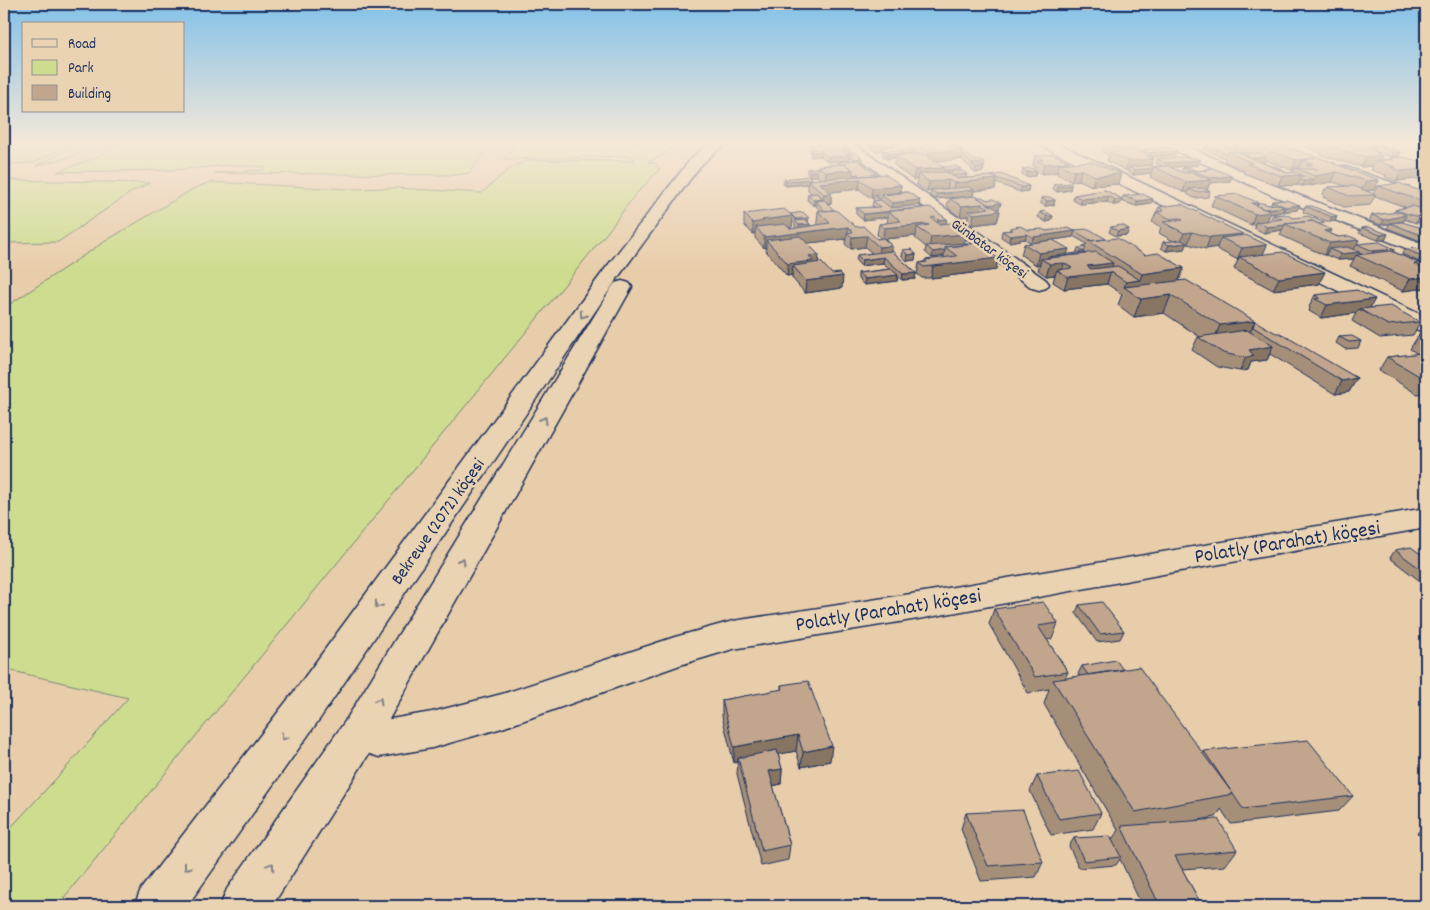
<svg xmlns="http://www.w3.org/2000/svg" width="1430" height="910" viewBox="0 0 1430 910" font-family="Dekko,sans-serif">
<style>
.green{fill:#cedc8f;stroke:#748676}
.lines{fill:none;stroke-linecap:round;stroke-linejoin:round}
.minor-casing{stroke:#1b2f5e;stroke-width:3}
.major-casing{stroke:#1b2f5e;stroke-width:3}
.minor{fill:#e9d3b2;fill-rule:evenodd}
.major{fill:#e9d3b2;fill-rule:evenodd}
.wall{fill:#a68f79;stroke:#1b2f5e;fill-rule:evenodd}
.shaded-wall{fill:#877463;stroke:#1b2f5e}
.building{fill:#c1a68d;stroke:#1b2f5e}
.oneway{stroke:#828188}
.labels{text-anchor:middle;stroke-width:5;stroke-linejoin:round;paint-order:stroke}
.far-street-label{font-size:15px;fill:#1b2f5e;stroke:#e9d3b2}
.street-label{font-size:18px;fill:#1b2f5e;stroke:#e9d3b2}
.near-street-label{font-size:21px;fill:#1b2f5e;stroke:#e9d3b2}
</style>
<rect width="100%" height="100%" fill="#e8cdaa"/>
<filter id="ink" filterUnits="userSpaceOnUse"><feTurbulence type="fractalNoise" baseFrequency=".02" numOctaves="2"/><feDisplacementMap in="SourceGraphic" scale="10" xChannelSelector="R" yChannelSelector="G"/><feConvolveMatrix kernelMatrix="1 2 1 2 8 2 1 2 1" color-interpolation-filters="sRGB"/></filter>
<g filter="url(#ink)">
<path class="green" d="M4,142h71l-42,21 -29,1z
M82,142h21l-30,14 -37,10z
M121,142h371l-23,31 -13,2 -242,-2 49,-3 2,-3 -31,-2 -63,5 -114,2 40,-15z
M519,142h160l-18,14 -13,6 9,2 2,6 -25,26 -25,34 -61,75 -491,601h-53v-71l59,-64 65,-73 -124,-29v-361l100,-66 89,-53 17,-7 137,7 49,-1 86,5 27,-24 18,-9 108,1 -3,-5 -128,3z
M4,180l146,3 -17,8 -75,51 -54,1z"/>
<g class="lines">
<g class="minor-casing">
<path id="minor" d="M838,142h14l194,138 3,4 -3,4 -7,2 -7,-2z
M1039,142h16l371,175v14l-8,-1 -378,-185z
M1162,142h17l84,39 163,64v11l-152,-60 -111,-51z
M1343,166l83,28v10l-88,-31 -2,-3 2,-3z
M1426,508v20l-257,45 -245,45 -191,31 -53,16 -178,63 -70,20 -53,9 -33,-11 -6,-13 6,-13 14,-5 19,6 53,-9 70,-18 173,-57 58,-16 191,-29z"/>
</g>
<g class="major-casing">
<path id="major" d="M714,142h15l-15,11 -14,13 -81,110 -298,441 -134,189h-53l7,-17 152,-196 312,-424 85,-109 14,-13z
M622,281l7,2 3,4 -258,459 -102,160h-52l7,-17 119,-169 266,-433 3,-4z"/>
</g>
<use href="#minor" class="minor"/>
<use href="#major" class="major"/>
</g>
<path class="wall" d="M819,142l31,10 12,6v5l15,12 24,10 -1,7 46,32 18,19 32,27 -65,8h-9l-5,-4 2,-11 5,-1 1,-2 18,-2 1,-2 -12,2 -7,-6 1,-5 -11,-9 1,-2 -31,3 7,7v5l24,22 -1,6 -13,1 -4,-3 -1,4 -33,4 -6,-6v-6l32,-4 -7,-6 -22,3 -5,-5 1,-6 15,-2 -7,-6 -14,2 -6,-5 1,-5 -39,4 12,20 23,25 -37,5 -13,-15v-3l-5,1 -21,-25v-3h-2l-9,-10v-5l-2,1 -9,-9v-11h46l18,8 2,4 9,-1 -2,-3 1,-11h2l-4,-5v-1h-3l-6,-5 1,-6h4l-4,-4v-6l-22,2 -3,-2 1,-5 27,1 10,-1 -4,-3h-8l-2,-2v-5l11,-1v-2l20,-2v-2l12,-1 -1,-1v-6h-2l1,6 -20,2 -7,-6 -10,1v-6l-2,-2v-4l10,-1zM859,189l12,9h2v2l1,1h-1l-1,5 2,1 -18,1v6l7,6 25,-3 -1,6 -8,1 -2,11 4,3 -4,1 -21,-12 -22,-17 -7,-6 4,-1v-11zM792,221l3,3v3l1,1 -6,1 -2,-2h4z
M867,142h35v3l-19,2v3l-8,1 -8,-7z
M911,142h46v1l-4,1 9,15 -27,2 8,6 17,4 7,7 24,-2 38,10 -1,5 -8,1 -24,-9 -1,6 -21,2 -1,5 -37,3 -6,-3 1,-5 -4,1 -11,-8 1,-5 -4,1 -19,-15 1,-7 -8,1 -5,-4 1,-4 27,-1z
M1104,142l37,4 -2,6 2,1 1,-2 2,-1 1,-1 31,6 -24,2 -1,9 3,1 8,-1 -6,-2 1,-5 41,6 -28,2 11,5 2,-4 12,2v1l9,-1 1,-1 25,12 -20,2 -3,7 3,1 -2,6 -14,1 -7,-4 1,-2h-5l-33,-15 1,-4 -18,2 -5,-3v-2h-3l-18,-9 2,-6 -7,-3z
M1188,142h42l-37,2z
M1235,142h37l107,38 -5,10 -8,1 7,3 5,-8 48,7v29l-10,1 -12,-4v2l-8,1 26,6 4,-1v16l-39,-15 3,-4 -9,1 -12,-4 3,-6 21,-2 2,-3 10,-3 -30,-11 -5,9 -26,2 -21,-10 1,-2 -1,-1 2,-5h2l1,-2 18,-1 -14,-4 -30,4 -4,-1 -20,1 -35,-13 1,-2 -20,-10 1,-3 -21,-9 2,-4 40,9h3l-16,-5zM1265,160l27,10 2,-1 -1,3 -6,1 -5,-3v-1l-11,-3 -10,-4h4z
M1307,142h54l2,1 1,-1h18l-1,2 2,1 -2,2 20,5 -2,4 -9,1 -10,-4 -1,2 3,1 -2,4 10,-1 1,-1 35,5v15l-30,3 -11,-4 1,-2 -15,-5 2,-4 -12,1 -40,-12 1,-2 -17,-6z
M963,156l12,5 10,2 -2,9 -8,1 -4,-3 1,-1 -10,-9z
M1035,156l33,7 50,21 -26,2 -13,-6 -7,1 -15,-7v-2l-15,2 -6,-3 -1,5 -9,1 -4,-3 1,-5 11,1 1,-3 -2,-2z
M1054,184l17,1 -1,5 -13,2 -4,-3z
M1105,190l17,9 1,-3 28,8 -15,2 -15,-5 -1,3 -7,1 -6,-3 -27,2 -7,-4 1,-5z
M1215,196l53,9h3l1,-4 25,9 -15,1v1l-12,2 -3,7 3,-1 3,-5 21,3 29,8 8,8 26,10 38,5 -1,3 25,11v-1l-17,-8 3,-5 21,3v36l-23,3 -53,-25 4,-7 -16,1 -12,-5h-2l-44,-20 2,-5 -18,3 -10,-5 1,-4 -4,1 -40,-19zM1354,250l9,4h-4z
M977,197l24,6 -2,6h-3l4,2 -3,11 -25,3 -5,-4 1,-5 -8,1 -11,-8v-2l-2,-1 1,-5 2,-1v-1z
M1041,198l14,2 -1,5 -9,1 -5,-3z
M1305,206l32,10 -2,5 -6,1 -26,-10z
M1159,207l84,27 -1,2 21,18 56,30 -46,6 -39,-21 4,-9 -21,-11v-2l-11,2 -18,-5h-1l-2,5 -19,2 -5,-3 2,-6 10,-1 -14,-8 2,-6 -9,-5z
M1040,212l13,4 -2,5 -5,1 -8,-5z
M1111,227l16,8 -11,1 -7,-4z
M1010,228l18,2 18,1h27v-1l33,9 39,16 39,13 -5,13 178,97 -8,14 -14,2 -65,-40 -3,6 -16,2 -3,8 -8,1 -23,-4 -25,-17 6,-13h2l-36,-24 -30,4 -16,-12 4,-11 -15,-10 -43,5 -11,-7 2,-7 -9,1 -8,-6 2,-6 -4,1 -15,-10 3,-11 7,-1 -6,-4 -16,3 -8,-5 1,-6h7zM1073,236l14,8 -3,1 -1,2 -5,1 -2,6 -9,1 -14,-15 20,-3z
M1362,228l26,6 -3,6h-7l-19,-7z
M903,250l13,4 -1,6 -8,1 -5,-5z
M1315,295l56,13 49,14 -7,13 -33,3 -28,-17 4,-8 -35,5 -12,-7 1,-3 -1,-1z
M1426,335v58l-9,1 -38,-24 8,-13 31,-3 -8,-5 8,-13z
M1339,337l22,4 -3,7 -13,1 -9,-6z
M1395,550l31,8v22l-6,1 -30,-23z
M1079,605l45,26 -4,8 -23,3 -21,-29z
M994,609l64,14 -6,16 -5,1 21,32 -3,6 15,-2 -2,-2 4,-8 41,4 80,84 1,-3 149,45 -14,15 -108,13 -10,-15 -5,8 -23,4 44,29 -12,16 -43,3 20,37h-60l-22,-47 -4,6 -37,3 -10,-22 5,-8 38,2 6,-10 -74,-126 5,-15 -21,4 -39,-69z
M781,685l49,76 -29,6 -5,-16 -18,3 4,15 -1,15 -8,2 17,59 -2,15 -27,6 -24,-92 1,-12 -4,1 -12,-47v-16l59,-10z
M1037,776l64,37 -8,16 -42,6 -21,-44z
M966,813l77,49 -7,15 -55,4 -20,-52z
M1426,824v17l-9,-8z"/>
<path class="shaded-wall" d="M887,142h15v3l-19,2v3l-8,1v-5l5,-3z
M1376,147l-4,9 -7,-8z
M850,149l-1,5 -8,1v-5z
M963,150l-1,9 -35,3 2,-10z
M822,151l-1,5 -10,1v-5z
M1177,151l-1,4 -24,2 -1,2h2l-3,9 -21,-1 -1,3h-3l3,-9 20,-8z
M915,152l-1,5 -19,-1v2l-8,1v-5z
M1393,152h8l-2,4 -9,1z
M1375,153h5l-1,3h3l-3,6 -3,-1 -3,5 -12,1 5,-10z
M848,156v4l-20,2v-5z
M1266,157l-1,5 -13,1 -9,-4z
M862,158v5h-8v-4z
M1315,158l-13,3 -4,8 -3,-1 -1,1 -2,1 4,-10z
M1200,160l-2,5 -33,3 1,-5z
M1069,162l-2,6 -8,-4 -2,8 -15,2 2,-10z
M984,167l-1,5 -8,1 1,-5z
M944,168l17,1 -1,5h7l-1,5 -17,1 -2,10h-16v1l-4,1 2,-10 -11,-8 -1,5 -4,1 2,-10z
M1153,168l-2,5 -18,2 2,-5z
M1426,169v9l-30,3 5,-10z
M853,170l5,4v5l-33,3 1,-10z
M1081,170l-2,10 -7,1 2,-10z
M1189,170h6l-2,5h-6z
M810,171h7v5h-8z
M1036,171l-1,5 -9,1 1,-5z
M1337,172l-5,10 -22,4 5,-10z
M1121,174l-3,10 -26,2 3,-10z
M1302,175l-4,10 -20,1 4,-10z
M1232,176l-2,5 -20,2 -3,7 -18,-1 -1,3h-5l3,-10 24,-2v-2z
M811,179v4l-3,-3v4l-22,2v-5z
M860,179l-1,10 -36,4 -3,-10z
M997,179l-2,10 -21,2 -1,5 -37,3 1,-5 15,-1 2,-10z
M1313,180l-3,5 -8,1 2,-5z
M1379,180l-5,10 -13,1 5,-10z
M901,185l-2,11 -25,-1 -1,3h-2l1,-10z
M1071,185l-1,5 -13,2 1,-6z
M1029,186l-1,5 -8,1 2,-5z
M831,193v10l-12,1 -3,-3v4h-3l1,-5 9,-1 1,-5z
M1109,196l-2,6 -27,2 2,-5z
M1122,199l-2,5 -7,1 2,-5z
M1153,199l-2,5 -15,2 2,-5z
M920,200l-2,10 -28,2 2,-9z
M1055,200l-1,5 -9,1 2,-5z
M1424,202h2v9l-8,1z
M1001,203l-2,6 -11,1v-5z
M1251,203h8l-5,10z
M982,204l-2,9 20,-2 -3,11 -25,3 2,-11 -5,-3 -1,5 -8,1 2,-11z
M1300,205l-3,5 -14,2 3,-5z
M1284,207l-2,5 -12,2 -4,9 -10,-1 -1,2 -4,1 4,-11 7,-4z
M888,212v5l-25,3 1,-6z
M1423,213h3v9l-10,1 3,-6z
M1406,215l-2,6 -23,4 3,-5z
M793,216l-1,11 -28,3 -8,-3 -1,6 -2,1v-11l9,-3z
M1047,216h6l-2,5 -5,1z
M1337,216l-2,5 -6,1 3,-5z
M809,218l-1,5 -12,-1v-3z
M1179,218l-4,11 -6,-3 2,-7z
M947,219l-2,11 -9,1 2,-11z
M810,224v5l-11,2v-6z
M926,224l-1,9 -8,-6 -1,9 -33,3 1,-11z
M1285,225l-3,5 -18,3 3,-6z
M848,227v7l-1,-1 -1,6 -73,8 -7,-7v8h-2v-11z
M1129,229l-2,6 -11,1 2,-5z
M1332,230l-5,11 -3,-10z
M1075,231l-2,6 -41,6 1,-6z
M1192,232l-4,12h-1l-2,5 -19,2 3,-6 11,-1 4,-11z
M966,234l-2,11 -35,4 2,-12z
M1027,234l-2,5 -16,3 1,-6z
M1243,234l-5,11 -17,-7 -4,9 -11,2 4,-12z
M1388,234l-3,6h-7l3,-5z
M867,236l-2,11 -14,2 1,-12z
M1359,240l-6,12 -24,-3 -3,6h-2l6,-12z
M1267,245l-5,12h-23l-1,3h-1l5,-12z
M892,246l-1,11 -7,1 -1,5 -22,3 1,-6 16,-2 1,-11z
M1069,249l-8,24 -4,-3 -2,5 -9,1 4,-12 -9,-5 -1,5 -4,1 3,-12z
M1395,249l-3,5 -22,3 3,-6z
M945,250l-1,6 -12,2 1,-6z
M1360,252l-2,4 -2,-1 -2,4 -16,1 3,-6z
M916,254l-1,6 -8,1 1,-6z
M819,255l-1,12 -25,-1 -1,9 -5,1 1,-12 21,-8z
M1422,256h4v5l-6,-1 -2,2z
M998,258l-2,12 -65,8 2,-12z
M1113,263l-6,21 -43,5 4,-12 19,-11z
M1184,268l-7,17 -53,2 2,-5 14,-2 2,-6z
M1325,272l-6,12 -46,6 6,-12z
M916,273l-1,6 -13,1 1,-6z
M898,275l-1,6 -33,4 1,-6z
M843,276l-1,12 -37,5 1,-12z
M1426,277v11l-23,3 7,-12z
M1171,295l-7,18 -30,4 7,-18z
M1375,299l-7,13 -9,-3 -3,4 -35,5 6,-13z
M1255,321l-8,19 -35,4 8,-19z
M1273,346l-6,14 -16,2 -3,8 -8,1 9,-21z
M1357,378l-8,14 -14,2 7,-13z
M1426,573v7l-6,1z
M798,735l-2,16 -57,11 -1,-4v4l-4,1v-16z
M832,746l-2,15 -29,6 2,-15z
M782,769l-1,15 -14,3 2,-16z"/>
<path class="building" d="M819,142h22l9,7 -9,1 7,6 -20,1 -6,-6 -11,1v-2l4,-1 -6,-4 13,-1z
M870,142h17l-7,1 3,2 -8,1z
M913,142h37l13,8 -34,2z
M1104,142h27l10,4 -25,2z
M1243,142h29l63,21h-3l47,17 -13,1 -29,-9 -22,4 -20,-8 24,2 -13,-5 7,-1 -11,-3 13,-3 -19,2z
M1320,142h41l3,1v-1h17h-5l7,3 -15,-1 8,3 -11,1 15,5h-5l7,3 -16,1 -41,-11h5z
M1219,143l27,11 14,-1 6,4 -14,1 -18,-7 -6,1 -1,2 -21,-9z
M1381,147l8,1 12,4h-8l-12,-4z
M1172,148l5,3 -29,2 -6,-2 6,-1 -3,-1z
M898,150h13l4,2 -28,2 -4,-3z
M1134,150l7,3h5l6,2 -5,1 6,3 -25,2 -19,-9z
M1234,151l53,22 7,-1 8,3 -20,1 -35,-12 5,-1 -24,-11z
M849,152h5l8,6 -8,1 -4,-4h3z
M924,154l20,14 -29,2 -20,-14z
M1053,154l16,8 -25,2 -7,-3 6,-1 -8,-4z
M967,155l8,6h6l4,2 -13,1 -9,-8z
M1179,157l16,1 5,2 -34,3 -9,-4z
M1404,157l22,6v6l-25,2 -11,-4h5l-19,-6 17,-2 -2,-1z
M858,160l19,15 -17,1 -2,-2 -5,1v-5l-8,-6h-4l-3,-2z
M1090,161l31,13 -26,2 -14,-6 -7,1 -15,-7z
M845,164l8,6 -27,2 -8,-6z
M972,165h8l4,2 -8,1z
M1151,165l3,2 -1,1 -18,2 -6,-3z
M956,166l5,3 -17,1v-2l-1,-1z
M1167,166l17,7h10l17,7 -25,2 -32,-15z
M1271,166h5l6,3h-4z
M1189,167l6,3h-6l-6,-2z
M818,168l-1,3h-7l-3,-2z
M1031,168l5,3 -9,1 -4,-3z
M1213,168l19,8 -22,2 -15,-7 12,-1 -2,-1z
M963,171l4,3 -15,1 -5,-3z
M946,172l12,7 34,-3 5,3 -43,4 -5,-3 -20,2 -11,-8z
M885,174l16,11 -29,3 -12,-9 -40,4 11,10 -7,1 -16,-14z
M1001,174l28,12 -7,1 -31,-11z
M809,176l2,3 -25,2 -2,-2z
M1302,176l11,4 -9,1 -4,-1z
M1071,183v2l-13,1 -4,-2z
M1399,183l27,10v1l-1,1h1v7h-2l-46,-16z
M1354,186l22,9 -27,1 -21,-9z
M968,187l6,3 -37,4 -6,-4z
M1202,188l8,3 -14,1 -7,-3z
M1105,190l17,9 -7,1 -6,-4 -27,3 -8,-4z
M906,192h1l-26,3v3l-2,1 -5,-4z
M908,192l12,8 -28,3 -11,-8z
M817,193l6,6 -9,1 -6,-6z
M1143,194l10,5 -15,2 -15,-5z
M1238,194l21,9h-8l20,9 -16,2 -40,-18z
M975,196l25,15 -26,3 -5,-3 20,-3 -7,-4 -20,2 -12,-7z
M977,197h5l5,3 6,-1 8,4 -12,2z
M1050,197l5,3 -8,1 -6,-3z
M824,200l10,10 -9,1 -9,-10z
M881,200l10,8 28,-3 3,3 -58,6 -8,-6 24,-1 -7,-6z
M1286,200l14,5 -14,2 -14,-6z
M1258,203h5l5,2 9,-1 7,3 -20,2 -7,-3z
M1181,204l62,30 -33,3 -18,-5 -8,1 -21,-11 20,-2 -4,-2 -8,1 -15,-7 8,-1 -5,-4z
M1305,206h7l25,10 -5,1z
M1412,206l14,4v3h-3l3,1v3h-7l-24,-7z
M930,207l17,12 -9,1 -3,-3 -4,1 8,6 12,-1 15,11 -35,3 -14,-10 12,-2 -3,-1 -42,4 -5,-4 22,-3 -13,-10z
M784,209l9,7 -31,4 2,1 -11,2 -9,-9z
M836,210l20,17 7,-1 14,13 6,-1 9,8 -13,1 -12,-11 -15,1 -5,-4 6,-1 -5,-5 -84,10 -8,-10 29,-3 5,5 40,-6 -12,-12z
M1045,211l8,5h-6l-7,-4z
M803,212l6,6 -13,1 -6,-5z
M1399,212l7,3 -22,5 -12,-5z
M1285,214l9,4 14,-2 17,7 -6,1 -7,-3 -27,3v1l-18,2 -11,-5 26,-3 -9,-4z
M806,220l4,4 -11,1 -4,-4z
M1312,221l20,9 -8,1 14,6 11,-1 10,4 -29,3 -45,-19z
M1402,222l20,6 4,-1v3l-5,1 5,2v4l-36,-14z
M1122,225l7,4 -11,2 -7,-4z
M1020,226l8,4 14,-1 4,2 22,-3 7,3 -42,6 -6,-3 -17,2 -8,-5 11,-1 -3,-2z
M1368,227l20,7 -7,1 -19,-7z
M1089,229l17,10 -14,2 -19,-11z
M1246,235l21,10 -25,3 -21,-10z
M800,236l19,19 -10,1 4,5 -25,3 -22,-24z
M1117,238l28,17 13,-2 26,15 -42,6 -54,-33z
M1053,240l16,9 -30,4 -15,-9z
M1181,240l6,3 -18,2 -6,-3z
M1379,242l16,7 -22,2 -16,-7z
M966,243l2,2 -23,2v3l-12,2 -7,-6z
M977,243l21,15 -65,8 -9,1 -5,-4 8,-1 -2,-2 32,-4 -12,-9z
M1086,247l-2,5 -6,-4z
M1347,247l13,5 -19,2 -12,-5z
M1416,248l10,4v4h-4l-17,-7z
M911,249l5,5 -8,1 -5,-5z
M892,251l24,22 -13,1 -19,-17 -22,3 -5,-5z
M1391,251l28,12 -5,1 12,5v8l-16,2 -54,-24z
M1084,252l2,2 -38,4 -1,-1z
M1096,252l17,11 -26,3 4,3 27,-3 22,14 -14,2 -15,-10 -43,5 -11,-7 15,-2 -8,-5 -14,1 -9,-5z
M1283,252l42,20 -46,6 -40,-21z
M1420,260h6v3z
M821,262l11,12 8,-1 3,3 -37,5 -13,-15z
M891,269l7,6 -33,4 -7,-6z
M1186,280l69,41 -35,4 -49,-30 -30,4 -17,-12z
M1357,290l18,9 -48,6 -12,-6 5,-1 -5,-3z
M1391,306l29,16 -32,3 -29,-16z
M1255,321l21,12h4l77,45 -15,3 -89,-54z
M1247,330l26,16 -24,4 5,6 -8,2 -23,-5 -25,-16z
M1426,335v6l-8,-5z
M1352,336l9,5 -12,1 -10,-5z
M1422,353l4,3v24l-39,-23z
M1411,547l15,11v15l-31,-23z
M1043,602l15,21 -20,3 30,46 -33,5 -41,-68z
M1102,602l22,29 -24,3 -21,-29z
M1116,660l7,10 -35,5 -6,-9z
M1139,667l94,127 -98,18 -82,-132z
M808,681l24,65 -29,6 -5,-17 -64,12 -12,-47 61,-11 -2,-4z
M1308,740l45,56 -110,13 -39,-58z
M777,750l5,19 -13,2 21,74 -28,6 -24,-93z
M1079,771l22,42 -42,6 -22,-43z
M1023,810l20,52 -55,4 -22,-53z
M1218,819l19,31 -62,6 27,50h-42l-39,-80z
M1110,836l11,21 -37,4 -10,-23z"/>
<defs><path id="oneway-chevron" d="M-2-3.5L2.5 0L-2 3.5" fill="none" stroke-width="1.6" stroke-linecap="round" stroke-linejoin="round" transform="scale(1.25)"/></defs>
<g class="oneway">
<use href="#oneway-chevron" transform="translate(583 315) rotate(125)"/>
<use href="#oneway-chevron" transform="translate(544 420) rotate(-60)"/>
<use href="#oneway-chevron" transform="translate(462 561) rotate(-60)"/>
<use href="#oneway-chevron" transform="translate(378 605) rotate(125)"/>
<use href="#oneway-chevron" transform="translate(379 701) rotate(-60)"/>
<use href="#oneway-chevron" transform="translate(284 737) rotate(126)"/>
<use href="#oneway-chevron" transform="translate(271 866) rotate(-56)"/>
<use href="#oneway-chevron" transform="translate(187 867) rotate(126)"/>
</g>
</g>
<linearGradient id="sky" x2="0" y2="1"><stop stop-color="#82c1e8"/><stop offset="0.53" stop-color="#f5e8d9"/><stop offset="1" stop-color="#f5e8d9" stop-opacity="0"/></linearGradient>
<rect width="1430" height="269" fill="url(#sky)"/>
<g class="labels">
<g class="far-street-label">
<text transform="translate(990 248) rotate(36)" y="5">Günbatar köçesi</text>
</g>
<g class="street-label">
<text transform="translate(437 521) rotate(-55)" y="6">Bekrewe (2072) köçesi</text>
</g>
<g class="near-street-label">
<text transform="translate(1287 541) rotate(-9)" y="7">Polatly (Parahat) köçesi</text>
<text transform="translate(888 609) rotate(-9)" y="7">Polatly (Parahat) köçesi</text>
</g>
</g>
<rect width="1430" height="910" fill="none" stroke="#e9d3b2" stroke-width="20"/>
<rect x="10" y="10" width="1410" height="890" fill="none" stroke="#1b2f5e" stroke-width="2" filter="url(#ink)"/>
<rect x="22" y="22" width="162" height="90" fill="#e9d3b2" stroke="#979190"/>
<rect x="32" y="39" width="25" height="8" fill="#e9d3b2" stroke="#979190"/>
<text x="68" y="48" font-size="15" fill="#1b2f5e">Road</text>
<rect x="32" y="60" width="25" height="15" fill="#cedc8f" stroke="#979190"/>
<text x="68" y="72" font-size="15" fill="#1b2f5e">Park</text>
<rect x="32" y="85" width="25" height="15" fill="#c1a68d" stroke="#979190"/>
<text x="68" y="98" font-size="15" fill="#1b2f5e">Building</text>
</svg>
